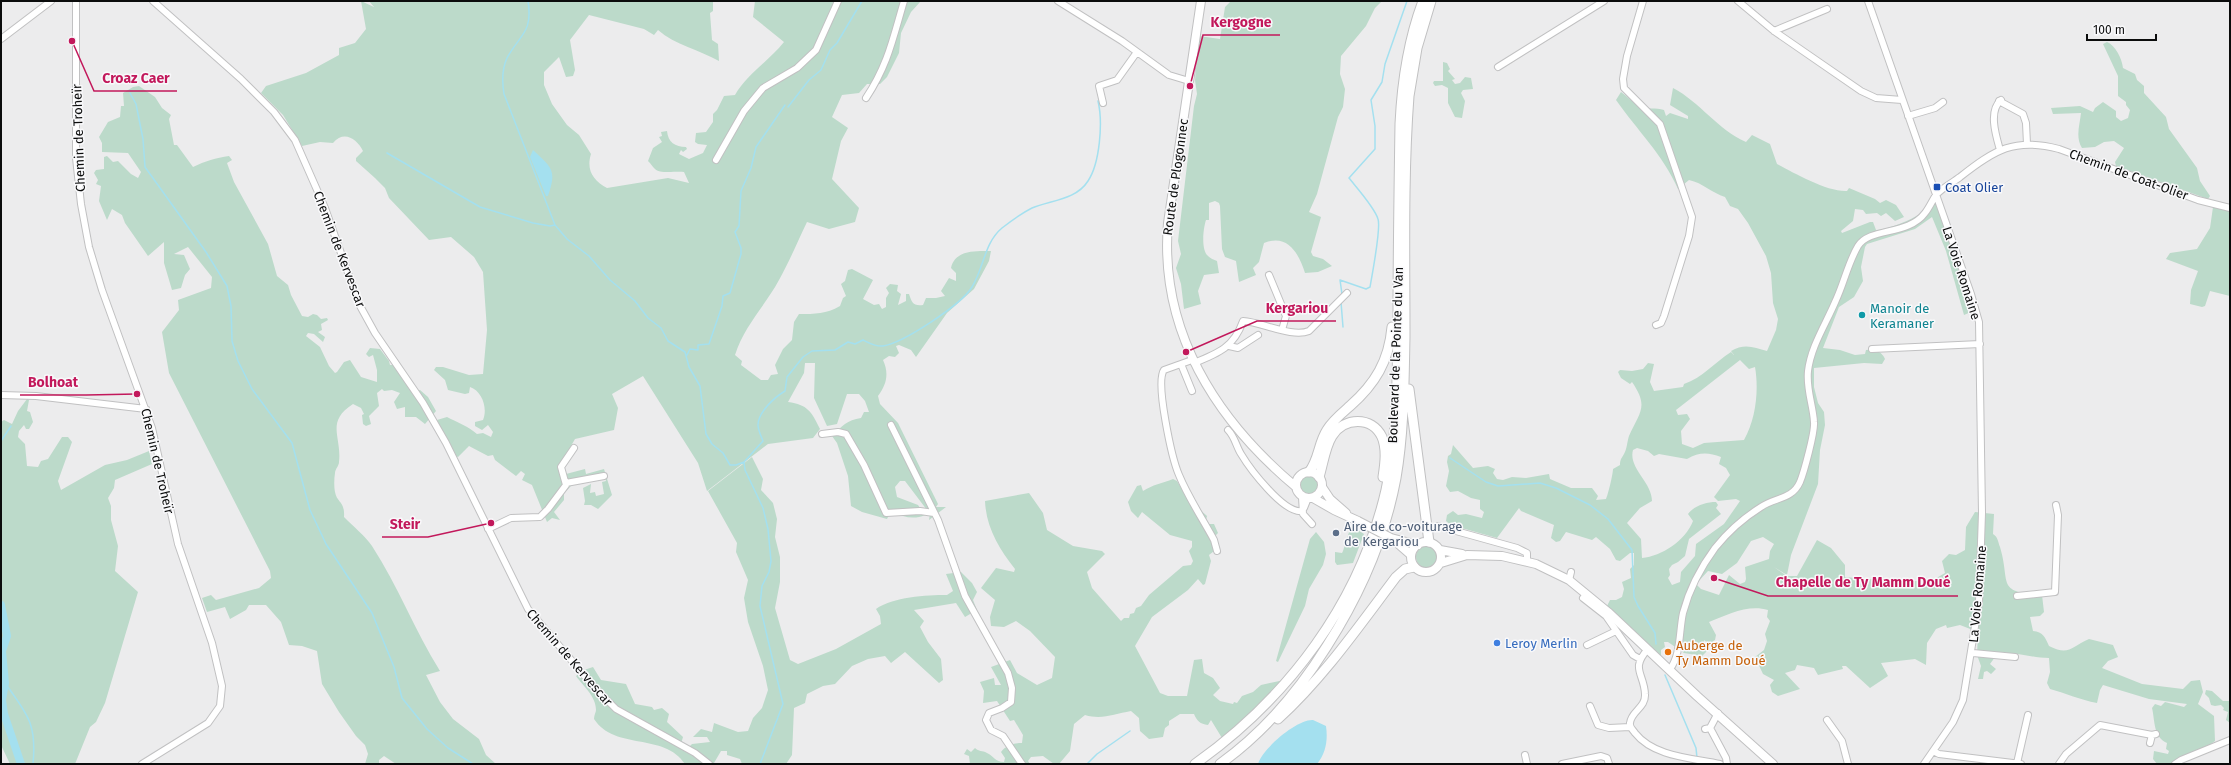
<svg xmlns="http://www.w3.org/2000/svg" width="2231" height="765" viewBox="0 0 2231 765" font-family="'Fira Sans',sans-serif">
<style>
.green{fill:#bcdaca;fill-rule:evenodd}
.water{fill:#a4e0ef}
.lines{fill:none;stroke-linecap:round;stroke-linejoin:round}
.stream{stroke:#a4e0ef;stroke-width:1.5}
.river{stroke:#a4e0ef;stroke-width:8}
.minor-casing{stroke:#c1c1c2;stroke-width:8}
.major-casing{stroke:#c1c1c2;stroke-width:10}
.highway-casing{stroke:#c1c1c2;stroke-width:11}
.minor{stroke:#fff;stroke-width:6}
.major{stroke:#fff;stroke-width:8}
.highway{stroke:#fff;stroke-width:9}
.major-bridge-casing{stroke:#c1c1c2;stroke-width:10;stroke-linecap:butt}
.major-bridge{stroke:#fff;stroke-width:8}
.transit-dot{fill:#1a4fb4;stroke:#f9f9fb;stroke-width:1.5}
.culture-dot{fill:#0f9aa8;stroke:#f9f9fb;stroke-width:1.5}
.service-dot{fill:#5c6f8a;stroke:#f9f9fb;stroke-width:1.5}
.shop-dot{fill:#3f7fe0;stroke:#f9f9fb;stroke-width:1.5}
.food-dot{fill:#e8710a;stroke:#f9f9fb;stroke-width:1.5}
.labels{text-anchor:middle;stroke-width:3;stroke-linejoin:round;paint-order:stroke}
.street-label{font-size:13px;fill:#0b0c0c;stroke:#f9f9fb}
.transit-label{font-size:13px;fill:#164399;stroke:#f9f9fb;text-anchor:start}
.culture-label{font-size:13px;fill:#0d838f;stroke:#f9f9fb;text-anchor:start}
.service-label{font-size:13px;fill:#4e5e75;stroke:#f9f9fb;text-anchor:start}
.shop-label{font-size:13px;fill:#366cbe;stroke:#f9f9fb;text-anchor:start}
.food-label{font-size:13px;fill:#c56008;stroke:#f9f9fb;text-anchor:start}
.leader{fill:none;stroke:#c2185b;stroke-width:1.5}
.callout-dot{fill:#c2185b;stroke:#f9f9fb;stroke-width:1.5}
.callout-label{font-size:14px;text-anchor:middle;font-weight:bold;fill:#c2185b;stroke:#f9f9fb;stroke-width:3;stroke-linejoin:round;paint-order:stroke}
</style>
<rect width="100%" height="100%" fill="#ececed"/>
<path class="green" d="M361,1l13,6 -5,-6h344v10l-3,2 2,27 6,4 1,17c-19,-11 -44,-16 -61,-31l-4,5 -10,-6 -55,-14 -19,25 5,30 -2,6 -7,1 -7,-20 -15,15v13l8,19 15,21 12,10 12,19c-5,16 2,26 16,34l61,-10 21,5 -5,-11c-8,-1 -25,2 -29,-3 -3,-3 -4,-5 -7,-8l5,-13 9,-6 -3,-5 3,-1 -1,-4 6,-1c1,11 8,16 19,16l1,2 -4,3 -2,-2 -2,4 10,5 14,-6 4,-8 -9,-1 -3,-2 1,-9 10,-1 7,-10v-8l4,-4 7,-14 11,-1c12,-21 34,-34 49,-53l-31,-25 2,-16h166l-10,11 -10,21 -2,20 -12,24 -7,7h-13l-8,9 -17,2 -10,22 16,11 -7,13 -9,38 27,29 -4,14 -26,7 -22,-7c-9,19 -18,40 -28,58 -14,26 -35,46 -44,75l7,6 -1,4 20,15h7l3,-5 7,-1 -3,-9 8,-16 9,-9 2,-18 5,-8c16,0 27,0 41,-8l3,-8 3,-2 -5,-12 4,-3 3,-11 4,-1 21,11 -10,19 11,6 5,-1 3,5 4,-2v-9l3,-5 -3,-5 4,-4 8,1 -1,6 4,3 -3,11 8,-4v-7h3c3,9 4,12 14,11l3,-7h10l9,-2 -4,-5 8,-13 7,3v-8l-5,-5c4,-19 27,-17 40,-17l-2,10 -15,28 -27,24 -31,44 -5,-7 -12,-5 -3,1 3,7 -4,4 -6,-1 -6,4c6,13 4,24 -5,36l2,8 18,19 40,81 -2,3h10l-17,13 1,-6 -25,-33h-5l-5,6 2,10 21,8 7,10c-11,5 -22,2 -32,-3l-3,1 -3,6 -25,-7 -11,-6 -3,-30 -11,-33 -5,-7c10,-10 15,-16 29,-18l3,-6h5l-4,-11 -6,-7h-12l-10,30 -10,2 -13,-28 1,-35h-10l-1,10 -16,29c20,3 23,9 32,27l-7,9 -45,6 -61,47 -9,-28 -55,-87 -31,18 6,14 -4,22 -39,9 -16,28 7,7 19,-5 1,5 18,-5 8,26 -14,14 -7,-4h-7l1,-4 -2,-13 8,-4 -1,9 5,-1 1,4 8,-2 -2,-12 4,-1 -1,-4 -34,6 1,2 -8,8v7l-10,12 6,8 -8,-2 -5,4 -15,-37 -10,-5 3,-6 -4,-3 -5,5 -21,-16 -2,-5 -5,1 -19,-10 -11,11 -4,-2 -17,-35 10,-3c10,5 22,10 30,17l6,-1 8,4 2,-5 -5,-7 -6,5 -7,-4v-4l8,-2c5,-12 -1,-29 -13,-33l-1,6 -4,1 -17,-4 -3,-10 -11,-10 2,-3h7l26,8 14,-1 4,-44 -4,-58 -9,-15 -23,-20 -22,3 -40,-42 -4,-10 -10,-10 -19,-17v-3l7,-7c-6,-12 -19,-21 -30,-8l-13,-1 -18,4 -19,-31 -22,-22 5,-7 40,-13 33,-18v-7l16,-5 11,-14z
M1229,1h153l-7,7 -9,18 -25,30 -1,18 5,15 -2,18 -5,10 -21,77 -8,18 12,5 -10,35 2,4 10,3 9,7 -14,6 -13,1c-6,-19 -17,-40 -41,-30l-5,19 -6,6 3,7 -17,7 -3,-21 -11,-4 -3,-8 -2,-43 -1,-3 -4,-2 -6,2v17h-3c-3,9 -5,30 2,36 2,2 6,4 9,5l2,12 -15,2 -6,16 3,13 -17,5 -3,-25 -5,-16 5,-14 -3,-13 16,-135 3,-12 -2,-14 4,-44 21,3 5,-32 5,-5z
M2107,42c8,3 15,16 16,26l12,6 2,6 7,6v7l22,24 3,12 28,39 3,13 10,15 -2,3 -92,-33 -1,-4 9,-14 -10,-7 -10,1 -9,5 -13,1c-7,-11 -2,-24 -1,-35l-28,1 -2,-6 29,-2 13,6 2,-4 8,-6 13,9v6l5,4 7,-3 2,-8 -4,-5v-3l-8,-6v-20l-15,-32z
M1443,62l4,1 3,6 -2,2 7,8 -3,1 3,4 5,-1 5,-6 6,1 2,11 -10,1 -2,3 4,8 -3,17 -7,-1 -7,-14v-15l-6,-3 -7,1 -2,-3 1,-2h9z
M139,86l16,11 7,11 9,7 -2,4 5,26h3l16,22c12,-6 23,-9 36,-11l3,4 -5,3 7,19 34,62 9,32 11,9 3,10 11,21 6,1 5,-3 4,1 4,4 6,-1 1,2 -7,4 1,6 -4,2 7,5 -2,5 -9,-8 -6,-1 -2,3 14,11 9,19 6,7 2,-1 7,-10 6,-2 11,17 16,5v-12l-4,-15 -4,2 -3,-3 4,-6 10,1 9,12 1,4h3l22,27 5,-2 8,7 8,14 -11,13 -9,-7h-11v-10l-8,2 -3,-7 6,-9 -8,-3 -8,1 -2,-2 -5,4 2,13 -10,10 2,8 -5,2 -3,-2 -1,-9 2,-1 -3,-6 -8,-4c-28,18 -11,33 -14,58 0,4 -4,7 -4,11 -1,6 -1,14 0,19 2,11 10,9 9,25 9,9 21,19 28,29 26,40 43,85 68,125l-14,4 14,27 13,17 26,20 7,16 10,9h-100l-12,-8 -5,4v4h-14l3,-10 -3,-9 -9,-9 -17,-24 -17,-28 -5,-33 -15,-5 -13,-1 -8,-23 -15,-17h-17l-3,5 -16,9 -5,-12 -18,5 -5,-14 9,-3 5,5 43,-12 12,-10 -1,-7 -101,-198 -7,-41 17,-22 -1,-10 33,-12 1,-11 -24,-30 -14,7 10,1 6,14 -5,6 -4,13 -9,2 -8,-27v-21l-16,14 -23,-33 -3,-8 -10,-6 -5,11 -8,-19 2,-15 -5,-2 2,-4 -4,-7 2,-3 8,-1v-12l3,-1 6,6 5,-1 13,13 7,4 3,-6 -13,-19 -26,-1v-9l-3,-6 9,-15 12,-5 1,-11h3l-1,-13 10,-6z
M1673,88c27,14 45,42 73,54l6,-7 18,9 7,20c17,9 50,28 70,27l2,-3 26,11 5,4 6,-3 10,5 8,12 -9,4 -9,-8 -5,3 -4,-3 -11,1 -3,-4 -8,-1 -2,12 -12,10 1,2 28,-11h3l3,8c16,-1 48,-15 58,-27l3,1 36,107 -9,4 -18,-64 -14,-34 -17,12 -48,15 -2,3 -4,20 2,14 -9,16 -15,10 -16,41 17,2 15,5 10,-1 1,-4c7,-2 16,1 19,9l-3,5 -18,-1 -50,5v19l4,16 6,9 1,13 -5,25 -2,34 -27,71 -4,20 -13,-8 13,9h10l20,-36 14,8 14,17v12c21,2 42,4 63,4 9,1 16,-2 25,-1l12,-7 -3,-12 7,-7 7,1 9,-5 1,-23 9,-15 19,2 -1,20c5,3 5,8 7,13 11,37 -5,45 42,48l2,17 -4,4 -10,1 3,14c10,1 12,6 16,15 20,10 22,1 40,-7l24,6 5,12 -10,4 -6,7 40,16 41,5 8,-8 9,-1 3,12 -5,12 16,12 1,25 -11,8 -30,15h-17l-4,-5 1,-8 14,3 1,-3 -3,-2 1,-6c-14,-6 -12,-23 -15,-35l3,-4 6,2 4,-4 19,5 3,-3 -38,-5 -46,-14 -3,5 -3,13c-17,-3 -31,-10 -47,-14l-3,-6 3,-11 -1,-14c-18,0 -33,-7 -51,-5l-8,11 6,5 -5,5 -4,-3 -3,1 -1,7h-5l3,-13 -4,-11 1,-23 -18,-7 -13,3 -1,-3 -10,4 -9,14 -1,22 -11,-6 -34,4 7,13 -18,12 -24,-22h-4l1,3 -25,6 -4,-7 -17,-3 -2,5 -10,3 15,16 -22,7 -6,-4 -2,-7 4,-5 -11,-6 -8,-17 9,-7 3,-9 -2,-7 5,-13 -3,-4 1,-7c-20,-6 -41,5 -59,12l7,13 -1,5 -6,4 -5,-4v8l3,3 -5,5 -18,-3 -16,-11h-4l1,5 -4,3v6l-54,-50 3,-6h6l6,-3 2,-8 -2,-7 9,-4 -1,-9 4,-4v-12h-4l-10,8 -4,-1 -6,-11 -14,-12 -4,3 -26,-8 -6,9 -4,1 -5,-4 3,-13 -33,-14 -2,-3 -22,30 -46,-13 -5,-4 1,-6 6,-4 5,4 8,-1 16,4 2,-6 -4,-3v-9l-9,-2 -13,-7 -8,1 -4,-6 3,-15 -2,-9 1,-6 3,-2 2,-9 20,23 15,-2 7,3 -2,4 4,6 6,1 9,-3 14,1 23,-4 1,5 21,9h21l6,8 -2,4 10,-1c2,-4 7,-25 7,-30l7,-4c0,-5 1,-6 4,-11 3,-5 3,-12 5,-18 11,-25 20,-29 3,-54l-2,2 -9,-6 -3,-6 2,-2 12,1 11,-2 5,-6 6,1 -4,18 4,9 29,-4 1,-3c18,-6 31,-22 47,-32l3,3 -3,-4c13,-8 23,-4 36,0l9,-21 2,-11 -5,-16 -2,-30 -5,-17 -18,-33 -10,-14 -8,-3 -5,-9c-13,-4 -22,-14 -36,-17l-11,9c-15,-34 -41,-59 -62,-89l5,-8c6,4 12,11 18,14 8,4 17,1 25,4l2,6 4,-3 18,6v-3l-18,-11zM1740,360l9,9 6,-2c4,23 1,52 -11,73l-40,3 -11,5 -11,-4 -1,-13 9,-12 -3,-5 -9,1 -2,-5zM1637,448l11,3 6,5 5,-2 28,5c12,-7 21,-7 34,-2l-2,7 7,4 4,7 -16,22 4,4 18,-2 4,2 -16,23 -28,20 -1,12 -14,16 -1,10 -8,3 -4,-7 2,-3 -1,-6 3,-4 6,-3 7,-6 4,-17 32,-25 -5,-6 2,-3 -2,-3c-10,0 -22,4 -28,12l5,7c-8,20 -31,35 -51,37l-1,-19 -14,-16 13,-15 12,-7c0,-19 -24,-33 -19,-51zM1763,537l11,7 -4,7 -1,8 -24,8 1,12 -1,3 -5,2 -11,-9 -10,20 -18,-6 -5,-5 12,-13 14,3 15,-11 14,-22z
M2213,207l17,4v85l-20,-5 -5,15 -3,1 -12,-3 1,-14 7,-19 -32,-12 4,-6 27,-4 13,-21z
M27,399l2,1 -2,11 3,1 3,10 -4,7h-3l-2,-4 -5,6 -1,6 7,7 2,22 11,1 3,-6 7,-2 14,-22h6l4,5 -14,39 3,9 44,-25 22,-5 22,-9 3,13 -37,16 -1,8 -6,10 3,8v14l7,26 -3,25 23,21 -33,111 -9,19 -6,5 -15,37h-65l-9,-19v-323l3,-2 8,4 6,-13z
M752,457l11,22 -2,11 12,13 4,16 -2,18 5,20v25l-5,26 15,52 8,4 38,-15 45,-25 -1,-8 -4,-7c17,-12 50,-14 71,-14l6,-4 -7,-17 15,-2 11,11 5,9 -4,8 4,10 -12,7 -9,-14 -42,7 10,11 -4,6 8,15 13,17 2,21 -4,3 -34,-31 -14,11 -6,-7 -17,3 -16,7 -17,18 -12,2 -16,8 -2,9 -11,5 -2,47 -6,9h-44l-2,-5 -13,-4v-4h-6l-7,12 -3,1h-26c-21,-32 -70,-13 -91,-45 0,-4 2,-7 2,-9 0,-14 -13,-24 -20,-34l8,-6 9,-3 8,13 25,4 9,20 17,3 2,3 8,-2 7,6 -2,8 16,15 -3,10 6,3 6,-6 18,-2 -3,-5h-14l8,-8 11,3 2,-9 24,9 10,-1 5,-13 9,-10 6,-18 -5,-24 -15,-44 -4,-24 4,-18 -12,-28 1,-9 -29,-52z
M1300 485a9 9 0 1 1 18 0a9 9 0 1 1-18 0Z
M1173,479l4,2 16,26 5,1 9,8 -1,4 3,4h5l4,9 -3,3 -1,15 -5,4 2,6 -6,23 -2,1 -5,-6 -10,11 -36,27 -17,29 25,47 8,3h19l7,-36 8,-1 2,14 9,5 7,10 -7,7 7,6 13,3 1,-2 3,1 5,-7 11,-4 8,-7 23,-5 -10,12 -52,46 -11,-18 -3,5c-8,-1 -11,-4 -14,-11h-14l-11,7v4l-4,3 -2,9 -14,2 -9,-8 -1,-13 -8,-7c-17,3 -29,9 -46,4l-11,9 -4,27 -11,13h-5l-11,-8 -12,1 -3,4 2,3h-60l-1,-8 -5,-2 3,-5 4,3 4,-4c4,4 7,2 12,5 7,3 8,9 17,9l1,-4 -4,-6c5,-7 13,-9 21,-9l1,-8 -9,-15 -4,1 -13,-20 -14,2 1,-12 -4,-9 14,-4 1,7h6l-10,-18 19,-7 7,13 20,12 15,-7 3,-21 -25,-26 -14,-10 -12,6 -13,-1 -1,-9 5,-17 -14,-12 15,-20 18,4 1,-3c-16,-20 -29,-42 -30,-68l44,-8 14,20 4,17 26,16 29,5 3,3 -18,18 5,16 29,33 3,-3h5l1,-4 4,-1 2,-5 5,-2 8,-11 34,-29 8,-1 2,-4 -4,-10 3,-4v-6l-22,-6 -28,-23 -4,6 -7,-7 -3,-9 9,-16 4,-1 2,6c9,-6 20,-8 30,-12z
M1351,526l13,8 -11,29 -16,2 -2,-3v-10l7,1 1,-2z
M1316,532l8,10 2,12 -3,11 -14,24 -4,17 -27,56 -2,-1 34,-122z
M1416 557a11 11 0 1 1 22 0a11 11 0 1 1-22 0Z
M2206,690l6,1 11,10h7v22l-4,-3 2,-8 -5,-2 1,-2 -3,-3 -6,1 -4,-1 -2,-7 -4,-4z"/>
<path class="water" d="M533,150c19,18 24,20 15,46h-2l-16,-39z
M1313,720l13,6c2,14 0,27 -9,38h-59c4,-15 39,-45 55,-44z"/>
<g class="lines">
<path class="stream" d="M528,1c5,32 -8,33 -21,57 -5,11 -5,24 -3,36l51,131 12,14 22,17 21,24 25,21 13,17 13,10 7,13 17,11 4,15 11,19 6,48 6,10 11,9 7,12h6l8,-3
M130,93l6,11 7,35 2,28 61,85 21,34 4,20 1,35 6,20 14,28 40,54 18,67 16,34 46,69 22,54 8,31 25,31 21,19 25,16
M788,107l21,-27 12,-10 9,-20 7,-7 25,-42
M387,153l93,54 53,16 17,3 5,-1
M1342,294l-2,-14 26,9 4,-2c2,-11 11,-60 8,-68 -3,-11 -21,-31 -29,-41l26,-29v-23l-4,-26 11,-18 3,-18 22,-63
M1341,302l2,25
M687,355l3,-6 8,1v-5l11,-1 13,-38 1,-10 7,-3 11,-39v-6l-6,-16 4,-6 2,-35 10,-23 5,-21 29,-42
M1,441l10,-15
M1450,458l36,24 12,4 42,-3 16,5 34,17 18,14 24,31 2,47 4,9 17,27 1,11
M1665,675l31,73 1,10
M5,683c22,31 32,40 28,81
M760,764l23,-60 -23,-98 2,-20 7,-14 2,-11 -3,-32 -5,-21 -18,-38 -1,-8 19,-21c-2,-5 -5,-11 -5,-16 0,-13 17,-28 27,-34l2,-14 16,-20 9,-6 23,-1 13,-8 7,2 8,-4c6,3 13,7 20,6 20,-3 78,-41 89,-59 12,-19 12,-44 30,-59 9,-7 20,-15 30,-20 19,-8 44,-8 56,-27 12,-18 15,-59 10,-80
M1087,764l10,-10 33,-23"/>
<path class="river" d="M1,605l6,31 -5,15 3,32 -3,17 2,14 17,50"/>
<g class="minor-casing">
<path id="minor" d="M76,1v157l5,46 8,43 13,43 50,138 26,116 34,99 10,43 -2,20 -12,17 -66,41
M153,1l88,78 33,33 21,28 30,68 34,96 16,29 48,70 23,40 82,166 66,78 22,22 79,44 14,11
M1058,1l64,40 47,34 20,6
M1643,1l-16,55 -4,23 1,9 36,36 32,93 -3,19 -25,80 -3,7 -5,2
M1738,1l36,30 87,60 15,7 26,2
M1868,1l103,293 8,28 3,191 -3,89 -16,98 -10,22 -29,42
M1774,31l53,-22
M1,39l50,-38
M1498,67l106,-66
M866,98c22,-33 27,-60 38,-97
M1999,101l24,13 3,9 1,21
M1103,103l-4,-17 18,-6 20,-28
M1908,116l27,-8 8,-6
M2000,150c-4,-14 -12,-39 1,-50
M716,160l28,-49 19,-23 34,-20 19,-18 22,-49
M1269,275l17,41 -4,14
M1229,346l9,2 20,-13
M1872,349l108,-5
M1192,360l-28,10c-9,12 8,89 15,105 9,22 23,43 35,65l3,11
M1194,363c25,-10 40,-16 49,-42 19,1 49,17 66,10l38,-38
M1181,364l11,27
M1,395l35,1 110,13
M891,425l47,95 27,76 43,77 4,15 -1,14 -9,6 -13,5 -3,7 5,10 12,6 19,28
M1228,430c7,7 8,16 13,24 9,15 43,60 61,57
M822,434l16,-2 8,2 18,31 22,48 34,-2 14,2
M566,483l38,-7
M1302,497l1,17 9,10
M1304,508l4,-10
M1438,526l79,22 10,5v8
M488,529l23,-11 29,-1 8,-8 18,-24 -5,-18 13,-19
M1569,580l2,-8
M2017,596l38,-4 3,-77 -2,-10
M1583,598l23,18 27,39 7,4
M1587,645l29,-14
M1648,649c-18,20 -4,24 -3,45 1,14 -14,17 -15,29 -1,4 3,7 5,10 19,24 57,25 85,31
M1973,653l42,4
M1670,669c11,-14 9,-38 13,-56 6,-23 18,-46 32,-65 12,-15 30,-31 46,-41 14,-10 31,-7 39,-25 4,-10 15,-50 14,-60 -1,-17 -8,-33 -6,-51 3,-25 18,-47 28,-71 8,-17 12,-37 22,-54 12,-19 50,-10 67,-33 4,-5 7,-12 11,-18 6,-7 16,-12 24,-18 34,-27 55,-40 99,-28l139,51 32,8
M1590,706l8,19 11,3 21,-1
M1827,720l15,21 6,23
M1710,728l16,30 1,6
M1705,729l5,-1 8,-15
M2150,743l2,-8
M1933,751l6,3 82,10
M1525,755l2,9
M2017,763l11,-48
M1562,764l39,-8 6,2 2,6
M2059,764l7,-10 34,-29 52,10 4,-1
M2175,764l6,-4 49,-20"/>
</g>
<g class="major-casing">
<path id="major" d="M1201,1l-33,222c-9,108 48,197 128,264
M1296 485a13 13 0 1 1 26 0a13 13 0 1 1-26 0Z
M1322,487l8,12 16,14
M1313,498l21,12 24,11
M1391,538l27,7
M1395,541l16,14
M1411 557a15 15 0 1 1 30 0a15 15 0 1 1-30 0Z
M1440,550l22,4
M1441,563l26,-8 35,1 34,8 33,16 39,32 89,84 76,68"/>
</g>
<g class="highway-casing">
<path id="highway" d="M1409,389l20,153
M1309,472c10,-12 9,-28 18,-42 5,-9 15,-17 23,-24 25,-22 39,-45 42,-79
M1319,477c4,-13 6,-30 13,-41 12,-19 40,-20 50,1 5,12 3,27 1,40
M1278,719c45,-41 81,-93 118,-142l9,-8 9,-2
M1195,764c93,-66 165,-161 191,-274 12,-56 11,-113 12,-170 0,-65 1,-131 2,-196 2,-43 8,-83 23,-123
M1220,764c43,-31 79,-73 107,-118 32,-50 58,-109 69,-168 8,-47 8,-94 9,-141 0,-80 -2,-161 4,-241l8,-48 14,-47"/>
</g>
<use href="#minor" class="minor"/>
<use href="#major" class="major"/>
<use href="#highway" class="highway"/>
<g class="major-bridge-casing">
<path id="major-bridge" d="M1358,521l33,17"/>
</g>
<use href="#major-bridge" class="major-bridge"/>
</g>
<rect class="transit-dot" x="1933" y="183" width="8" height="8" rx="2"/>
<circle class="culture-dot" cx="1862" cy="315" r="4"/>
<circle class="service-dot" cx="1336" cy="533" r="4"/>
<circle class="shop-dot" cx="1497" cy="643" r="4"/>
<circle class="food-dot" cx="1668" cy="652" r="4"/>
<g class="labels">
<g class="street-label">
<text transform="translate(78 138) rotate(-92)" y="5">Chemin de Troheïr</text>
<text transform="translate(2129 174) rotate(20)" y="5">Chemin de Coat-Olier</text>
<text transform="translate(1175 177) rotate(-82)" y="5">Route de Plogonnec</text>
<text transform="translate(340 249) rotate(69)" y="5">Chemin de Kervescar</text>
<text transform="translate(1962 273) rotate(72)" y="5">La Voie Romaine</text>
<text transform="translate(1395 355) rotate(-88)" y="5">Boulevard de la Pointe du Van</text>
<text transform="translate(158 461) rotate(77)" y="5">Chemin de Troheïr</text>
<text transform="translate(1977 594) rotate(-85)" y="5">La Voie Romaine</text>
<text transform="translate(570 657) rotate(49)" y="5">Chemin de Kervescar</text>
</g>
<g class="transit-label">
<text x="1945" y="192">Coat Olier</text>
</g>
<g class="culture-label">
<text x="1870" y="313">Manoir de<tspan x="1870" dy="15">Keramaner</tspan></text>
</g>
<g class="service-label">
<text x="1344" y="531">Aire de co-voiturage<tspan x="1344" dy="15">de Kergariou</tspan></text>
</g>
<g class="shop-label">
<text x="1505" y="648">Leroy Merlin</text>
</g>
<g class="food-label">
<text x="1676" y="650">Auberge de<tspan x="1676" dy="15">Ty Mamm Doué</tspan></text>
</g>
</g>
<path class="leader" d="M1190 86L1203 35H1280M72 41L94 91H177M1186 352L1257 321H1336M137 394L86 395H20M491 523L428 537H382M1714 578L1768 596H1958"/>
<g class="callout-dot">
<circle cx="1190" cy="86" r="4"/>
<circle cx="72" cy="41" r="4"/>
<circle cx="1186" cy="352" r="4"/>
<circle cx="137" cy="394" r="4"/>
<circle cx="491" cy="523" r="4"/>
<circle cx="1714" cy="578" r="4"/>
</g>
<g class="callout-label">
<text x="1241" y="27">Kergogne</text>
<text x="136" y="83">Croaz Caer</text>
<text x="1297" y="313">Kergariou</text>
<text x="53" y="387">Bolhoat</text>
<text x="405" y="529">Steir</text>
<text x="1863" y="587">Chapelle de Ty Mamm Doué</text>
</g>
<rect width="2231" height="765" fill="none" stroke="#0b0c0c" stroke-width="4"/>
<path d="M2087 34v6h69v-6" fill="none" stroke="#0b0c0c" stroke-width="2"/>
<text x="2093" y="34" font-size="12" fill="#0b0c0c" stroke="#f9f9fb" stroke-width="3" paint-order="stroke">100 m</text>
</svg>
